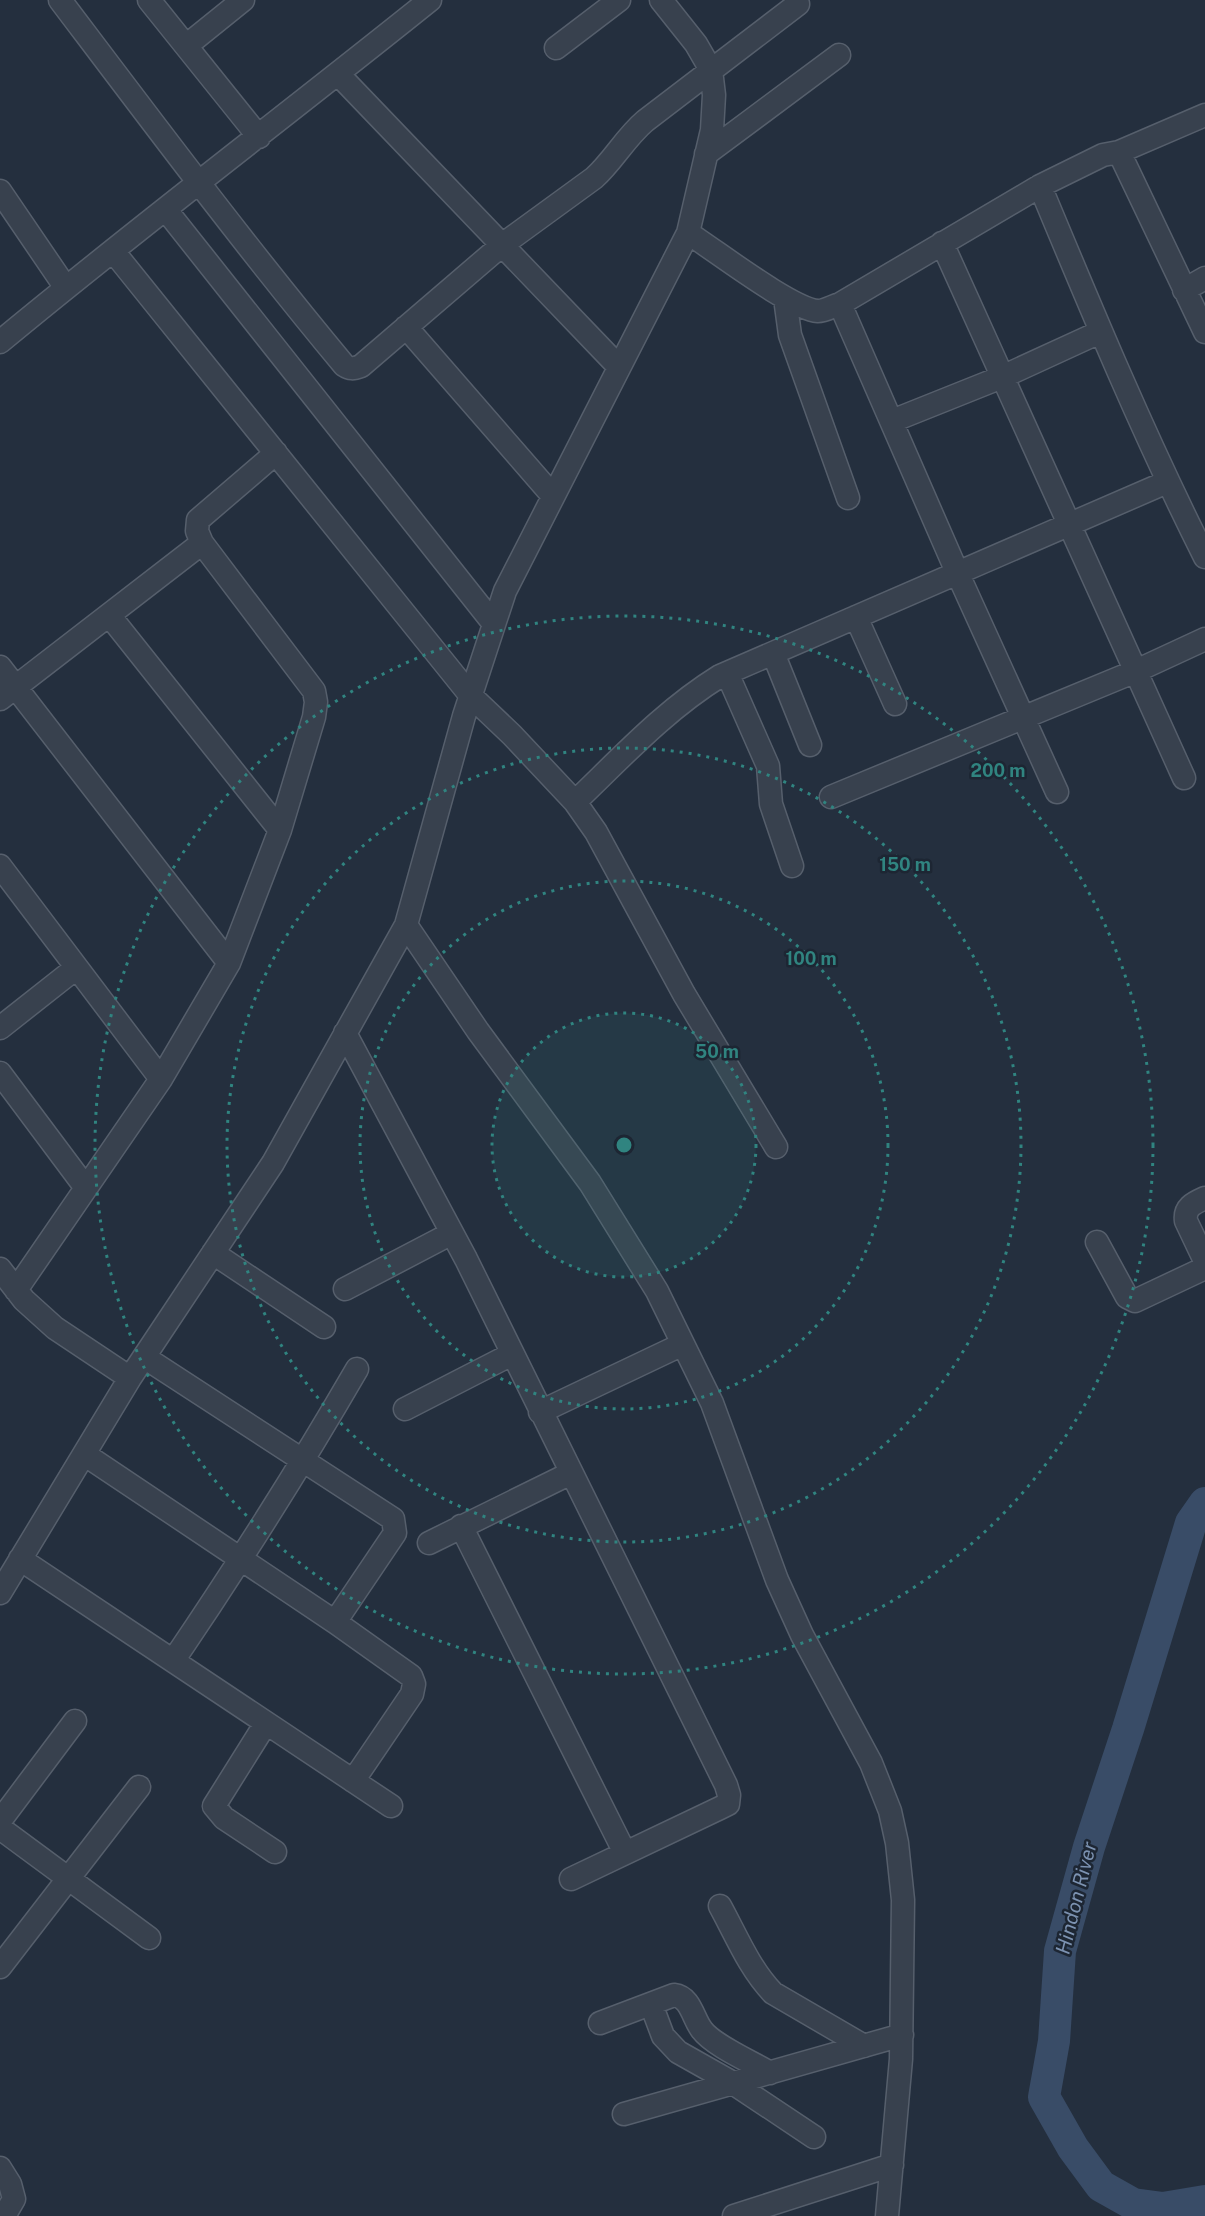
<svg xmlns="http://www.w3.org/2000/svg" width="1205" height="2216" viewBox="0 0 1205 2216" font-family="'Public Sans',sans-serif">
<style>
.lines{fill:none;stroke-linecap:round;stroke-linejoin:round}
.river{stroke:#394c67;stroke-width:32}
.minor-casing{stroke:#565f6c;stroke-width:25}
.minor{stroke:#38414e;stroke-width:22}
.ring{fill:none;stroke:#308480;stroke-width:3;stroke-dasharray:3 6}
.labels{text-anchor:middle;stroke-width:5;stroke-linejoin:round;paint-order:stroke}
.water-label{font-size:20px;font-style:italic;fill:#7c92b1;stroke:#1d2633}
.centre{fill:#308480;stroke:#1d2633;stroke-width:3}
.ring-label{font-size:18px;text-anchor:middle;font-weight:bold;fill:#308480;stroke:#1d2633;stroke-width:5;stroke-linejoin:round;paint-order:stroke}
</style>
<rect width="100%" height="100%" fill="#242f3e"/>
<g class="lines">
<path class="river" d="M1205,1503l-14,20 -63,206 -39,118 -29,104 -6,90 -10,56 29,51 28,38 32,18 30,4 42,-7"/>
<g class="minor-casing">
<path id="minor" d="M60,0c93,123 185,246 284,365 6,4 9,4 17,1l141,-121 92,-67c19,-17 31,-40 51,-57l153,-117
M149,0l110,137
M186,46l57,-46
M556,48l63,-48
M338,74l281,293
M1119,152l86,180
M706,154l133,-99
M1040,186l63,-31 16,-3 86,-37
M0,191l66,97
M166,210l328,414
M688,233c27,17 103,76 130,78 7,0 15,-5 22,-7l200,-118c52,125 104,250 165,371
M942,243l242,535
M113,251l358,445 41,39 63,67c46,-44 90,-92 145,-126l447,-194
M1184,290l21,-12
M785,298l5,37 58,163
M840,304l117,268 100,220
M406,327l147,169
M0,342c141,-117 287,-227 430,-342
M892,421l110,-44 98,-45
M109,615l171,215
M856,617l39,87
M773,653l37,92
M0,667l229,296
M727,673l41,93 3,38 21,62
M0,699l202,-156 -5,-12 1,-11 78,-67
M831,797l305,-126 69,-32
M575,802l21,30 88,162 92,153
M0,866l161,213
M406,925l72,106 112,152 67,108 55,112 65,177 25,55 69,128 19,48 7,32 6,57 -2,159 -14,157
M0,1028l76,-60
M345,1033l121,226 260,526 3,10 -1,9 -8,4 -149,71
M0,1073l86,115
M1205,1198c-11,5 -21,9 -19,23l19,40
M1097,1242l30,55 8,4 70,-33
M213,1253l111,74
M0,1269l24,31 31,28 75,50
M345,1289l107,-56
M16,1290l145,-211 68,-116 51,-133 34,-113 2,-15 -2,-11 -112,-148
M144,1357l249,162 2,14 -60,89
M405,1409l107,-55
M540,1412l143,-68
M84,1454l251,168 76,54 3,8 -2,10 -59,87
M461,1526l164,327
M429,1543l142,-70
M20,1559l371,247
M0,1593l130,-215 143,-215 133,-238 58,-209 41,-125 183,-358 24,-103 2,-35 -3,-25 -15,-26 -35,-44
M173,1661c65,-96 126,-192 184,-292
M266,1723l-52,83 10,12 51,34
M0,1821l75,-100
M0,1828l149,110
M720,1906c16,29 29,62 53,87l91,53
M0,1967l139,-180
M651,2004l12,32 15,16 55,31 81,54
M600,2023l74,-28c17,2 19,24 28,35 12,16 50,32 68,43
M624,2114l278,-79
M0,2168l10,16 4,15 -7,12 -7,4
M734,2216l158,-51"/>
</g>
<use href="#minor" class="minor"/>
</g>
<circle cx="624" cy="1145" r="132" fill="#308480" fill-opacity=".12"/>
<g class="ring">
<circle cx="624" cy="1145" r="132"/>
<circle cx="624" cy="1145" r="264"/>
<circle cx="624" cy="1145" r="397"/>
<circle cx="624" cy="1145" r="529"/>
</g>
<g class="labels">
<g class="water-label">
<text transform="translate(1076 1898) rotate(-76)" y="7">Hindon River</text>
</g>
</g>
<circle cx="624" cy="1145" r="9" class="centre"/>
<g class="ring-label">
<text x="998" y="777">200 m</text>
<text x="905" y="871">150 m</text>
<text x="811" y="965">100 m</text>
<text x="717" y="1058">50 m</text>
</g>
</svg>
